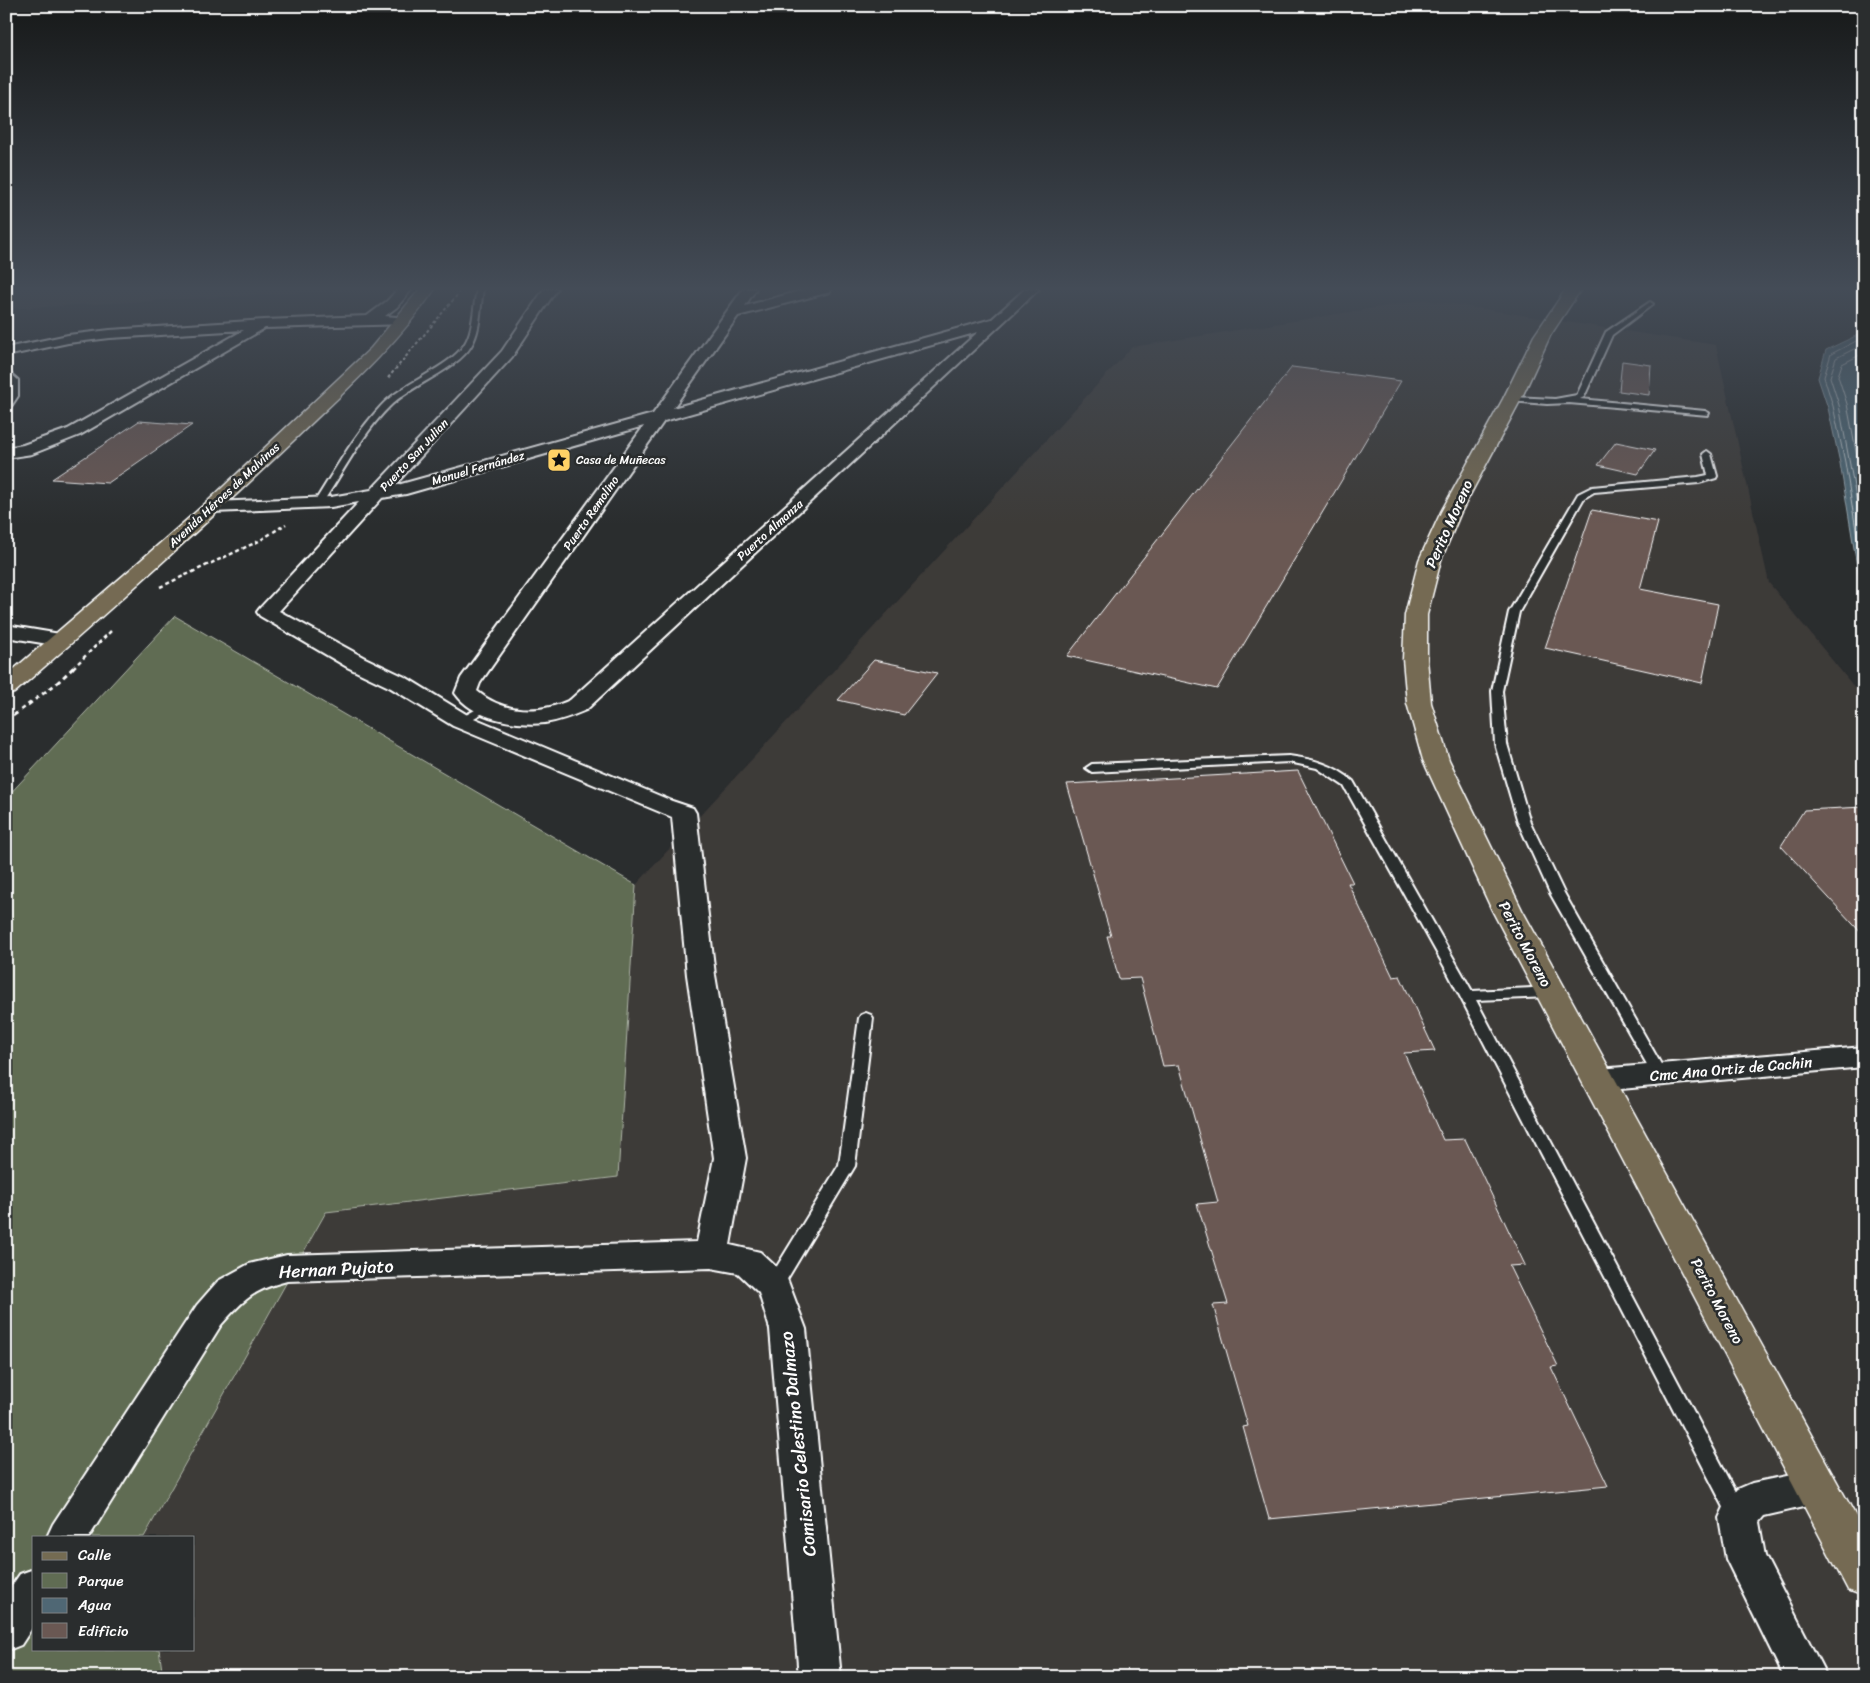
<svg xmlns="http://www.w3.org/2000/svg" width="1870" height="1683" viewBox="0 0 1870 1683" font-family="Sriracha,sans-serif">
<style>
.built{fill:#3d3a39}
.green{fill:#606c53;stroke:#b0b6a9}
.water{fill:#4f6774;stroke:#95a4ac}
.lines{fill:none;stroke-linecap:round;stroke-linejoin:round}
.shore{stroke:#b9c2c7;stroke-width:1}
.building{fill:#6a5853;stroke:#fff}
.lane-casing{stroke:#fff;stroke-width:4}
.street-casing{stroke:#fff;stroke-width:4}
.primary-casing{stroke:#fff;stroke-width:3}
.highway-casing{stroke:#fff;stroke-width:3}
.path-far2{stroke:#fff;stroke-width:2;stroke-dasharray:3 2.5;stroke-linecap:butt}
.path-far1{stroke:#fff;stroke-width:2.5;stroke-dasharray:4 3;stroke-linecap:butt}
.path{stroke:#fff;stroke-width:3;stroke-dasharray:5 4;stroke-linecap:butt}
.lane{fill:#2a2d2e;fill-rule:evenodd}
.street{fill:#2a2d2e;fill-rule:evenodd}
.primary{fill:#746b52;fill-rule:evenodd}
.highway{fill:#746b52;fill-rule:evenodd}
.labels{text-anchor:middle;stroke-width:5;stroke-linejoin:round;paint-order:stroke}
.far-street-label{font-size:12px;fill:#fff;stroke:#2a2d2e}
.far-poi-label{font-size:12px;fill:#fff;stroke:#2a2d2e;text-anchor:start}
.street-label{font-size:15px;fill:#fff;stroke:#2a2d2e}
.near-street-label{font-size:18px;fill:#fff;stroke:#2a2d2e}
</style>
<rect width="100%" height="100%" fill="#2a2d2e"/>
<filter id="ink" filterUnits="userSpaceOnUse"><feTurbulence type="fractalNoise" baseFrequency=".02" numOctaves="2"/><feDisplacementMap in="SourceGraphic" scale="10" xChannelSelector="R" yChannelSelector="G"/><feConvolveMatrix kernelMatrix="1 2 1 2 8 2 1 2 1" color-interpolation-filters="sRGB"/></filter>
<g filter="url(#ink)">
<path class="built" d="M6,289h361l-361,20z
M1425,300l291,45 53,238 95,116v978h-1701l-4,-28h35v-112h-50l182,-325 292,-35 18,-292 496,-538z"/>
<path class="green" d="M175,616l461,269 -18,292 -292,35 -182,325h-110v112h125l4,28h-157v-879z"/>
<path class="water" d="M1864,332v277l-24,-146 -12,-55 -10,-30 8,-28z"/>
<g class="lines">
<path class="shore" d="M1864,337l-33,17 -7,23 9,29 12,56 19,117
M1864,344l-28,14 -6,19 9,28 25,136
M1864,353l-22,11 -4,12 9,28 17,90"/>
</g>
<path class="building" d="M1622,361l29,4 -2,30 -30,-4z
M1292,367l109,14 -184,308 -150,-33z
M139,421l53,4 -84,58 -56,-4z
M1616,442l39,8 -17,24 -40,-9z
M1592,510l66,12 -18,67 78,15 -16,79 -157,-35z
M874,660l63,13 -33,42 -66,-15z
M1298,771l55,112h-5l45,94 7,-1 35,75 -31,2 39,87 22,-1 60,126 -16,1 49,100 -7,1 57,119 -339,33 -26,-92 5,-1 -35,-121 15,-1 -31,-100 21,-2 -39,-137 -16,1 -23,-88 -21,1 -12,-43h4l-44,-152z
M1864,807v129l-83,-90 23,-36z"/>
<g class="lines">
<g class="lane-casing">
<path id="lane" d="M477,289h6c-3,18 -2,41 -12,57 -14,24 -61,39 -82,61 -28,28 -46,66 -68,98h-6l-1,-2c21,-33 40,-68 67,-97 20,-22 69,-39 83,-61 10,-15 9,-38 13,-56z
M1650,302l3,2 -1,1 -40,30 -28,62 -4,2 125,12 4,2 -1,2 -139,-12 -22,1 -38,-3v-4h3l43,2 22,-4 29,-63z
M1707,451l4,3 6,22 -1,2 -17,5 -105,9 -10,6 -65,114 -17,79 5,53 23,78 34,71 103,182 -2,4 -5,1 -5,-1 -2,-4 -103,-182 -32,-71 -23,-78 -3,-53 17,-79 69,-118 14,-7 106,-10 10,-2 -5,-21z
M486,704l4,1 2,2 -2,2 -25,14h-8l-2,-2z
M1289,756c25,3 45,9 64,25l119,210 79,-4 5,2 2,3 -2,3 -5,2 -75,3 268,507 3,6 -3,6 -7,3 -7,-3 -282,-546 -104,-187 -27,-18 -28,-6 -197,10 -6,-4 6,-4z
M866,1013l5,2 2,3 -18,148 -75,125 -6,2 -6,-2 -3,-5 3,-5 71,-116 20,-147 2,-3z"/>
</g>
<g class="street-casing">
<path id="street" d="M398,289h14l-15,18 -12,9 23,2 2,3 -2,3 -143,4 -185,107 -48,19 -26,4v-10l17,-3 45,-16 176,-99 -134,8 -42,5 -62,13v-8l62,-13 42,-5 154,-10 103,-4 20,-15z
M544,289h13l-45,68 -118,129 259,-72 90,-125h13l-11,17 62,-17h24l-1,3 -92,24 -65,92 319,-89 33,-30h14l-453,421c-14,6 -27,11 -41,13 -29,3 -72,-4 -90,-30l6,-15 183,-252 -238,68 -24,4 -103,113 84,46 44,21 62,38 203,85 21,7 3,5 19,162 31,183 -16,87 30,7 26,24 20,53 35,348h-42l-29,-348 -11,-36 -21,-20 -27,-5 -424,13c-33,8 -44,19 -66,44l-132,212h-42l6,-13 144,-219 21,-24 31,-17 38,-9 410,-13 17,-84 -27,-183 -15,-158 -219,-91 -62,-38 -44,-21 -87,-51 -3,-4 3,-4 99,-106 -28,5 -118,5 -6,-1 -3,-4 3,-4 6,-1 118,-5 40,-7 131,-139zM978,332l-408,368c-30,14 -66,14 -93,-9l3,-8 184,-262z
M6,372l5,2 7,6v16l-6,9 -6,2z
M6,625l54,9 7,2 3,4 -3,4 -7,2 -54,-9z
M1864,1047v20l-265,24 -11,-4 -4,-7 4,-7 11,-4z
M1816,1470l14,5 5,12 -5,12 -14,5 -52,12 -5,6 6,34 62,121h-43l-58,-118 -7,-41 6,-13 13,-16 14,-6z
M34,1569v56l-13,20 -15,6v-57l14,-20z"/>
</g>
<g class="primary-casing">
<path id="primary" d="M1566,289h15l-31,47 -29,63 -60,113 -20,48 -14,55v44l4,44 18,57 73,150 342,621v65l-16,-6 -356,-680 -69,-150 -16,-57 -4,-44 2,-44 14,-55 22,-48 62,-113 31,-63z"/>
</g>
<g class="highway-casing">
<path id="highway" d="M420,289h15c-40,58 -92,104 -142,152 -91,87 -184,170 -279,252l-8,2v-19l118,-101 82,-72 165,-155z"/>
</g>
<path class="path-far2" d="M388,378l71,-85"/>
<path class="path-far1" d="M160,587l99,-46 27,-17
M73,668l39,-38"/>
<path class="path" d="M6,721l50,-37 18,-17"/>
<use href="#lane" class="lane"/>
<use href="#street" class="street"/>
<use href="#primary" class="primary"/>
<use href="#highway" class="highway"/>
</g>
</g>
<linearGradient id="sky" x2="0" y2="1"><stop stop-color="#171919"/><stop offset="0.55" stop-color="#444c57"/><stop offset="1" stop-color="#444c57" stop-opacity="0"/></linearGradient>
<rect width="1870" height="525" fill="url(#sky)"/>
<defs>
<g id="sight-square" transform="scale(1.25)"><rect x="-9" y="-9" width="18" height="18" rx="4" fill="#ffd166" stroke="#2a2d2e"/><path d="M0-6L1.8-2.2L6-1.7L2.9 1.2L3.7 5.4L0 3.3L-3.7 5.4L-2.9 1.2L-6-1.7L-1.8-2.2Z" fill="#111"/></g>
</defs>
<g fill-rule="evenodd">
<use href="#sight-square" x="559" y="460"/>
</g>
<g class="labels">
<g class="far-street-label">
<text transform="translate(414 455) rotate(-47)" y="4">Puerto San Julian</text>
<text transform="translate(478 468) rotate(-16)" y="4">Manuel Fernández</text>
<text transform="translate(224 495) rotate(-43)" y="4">Avenida Héroes de Malvinas</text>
<text transform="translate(591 513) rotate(-55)" y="4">Puerto Remolino</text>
<text transform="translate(770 530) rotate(-42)" y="4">Puerto Almanza</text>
</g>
<g class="far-poi-label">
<text x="576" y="464">Casa de Muñecas</text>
</g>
<g class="street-label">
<text transform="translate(1449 524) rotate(-66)" y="5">Perito Moreno</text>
<text transform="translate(1525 944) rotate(62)" y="5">Perito Moreno</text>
<text transform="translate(1731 1069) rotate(-5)" y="5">Cmc Ana Ortiz de Cachin</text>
<text transform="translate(1717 1301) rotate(62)" y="5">Perito Moreno</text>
</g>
<g class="near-street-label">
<text transform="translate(336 1269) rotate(-3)" y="6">Hernan Pujato</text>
<text transform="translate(798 1444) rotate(-96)" y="6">Comisario Celestino Dalmazo</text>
</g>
</g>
<rect width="1870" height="1683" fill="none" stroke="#2a2d2e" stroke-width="25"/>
<rect x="12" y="12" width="1845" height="1658" fill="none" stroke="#fff" stroke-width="2" filter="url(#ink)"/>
<rect x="32" y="1536" width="162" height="115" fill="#2a2d2e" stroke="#7f8182"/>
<rect x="42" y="1552" width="25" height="8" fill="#746b52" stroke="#7f8182"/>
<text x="78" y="1560" font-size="15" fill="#ffffff">Calle</text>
<rect x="42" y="1573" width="25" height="15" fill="#606c53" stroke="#7f8182"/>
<text x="78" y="1586" font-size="15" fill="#ffffff">Parque</text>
<rect x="42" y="1598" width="25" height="15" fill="#4f6774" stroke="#7f8182"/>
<text x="78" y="1610" font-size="15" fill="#ffffff">Agua</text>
<rect x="42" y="1623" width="25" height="15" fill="#6a5853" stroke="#7f8182"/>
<text x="78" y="1636" font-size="15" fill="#ffffff">Edificio</text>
</svg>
